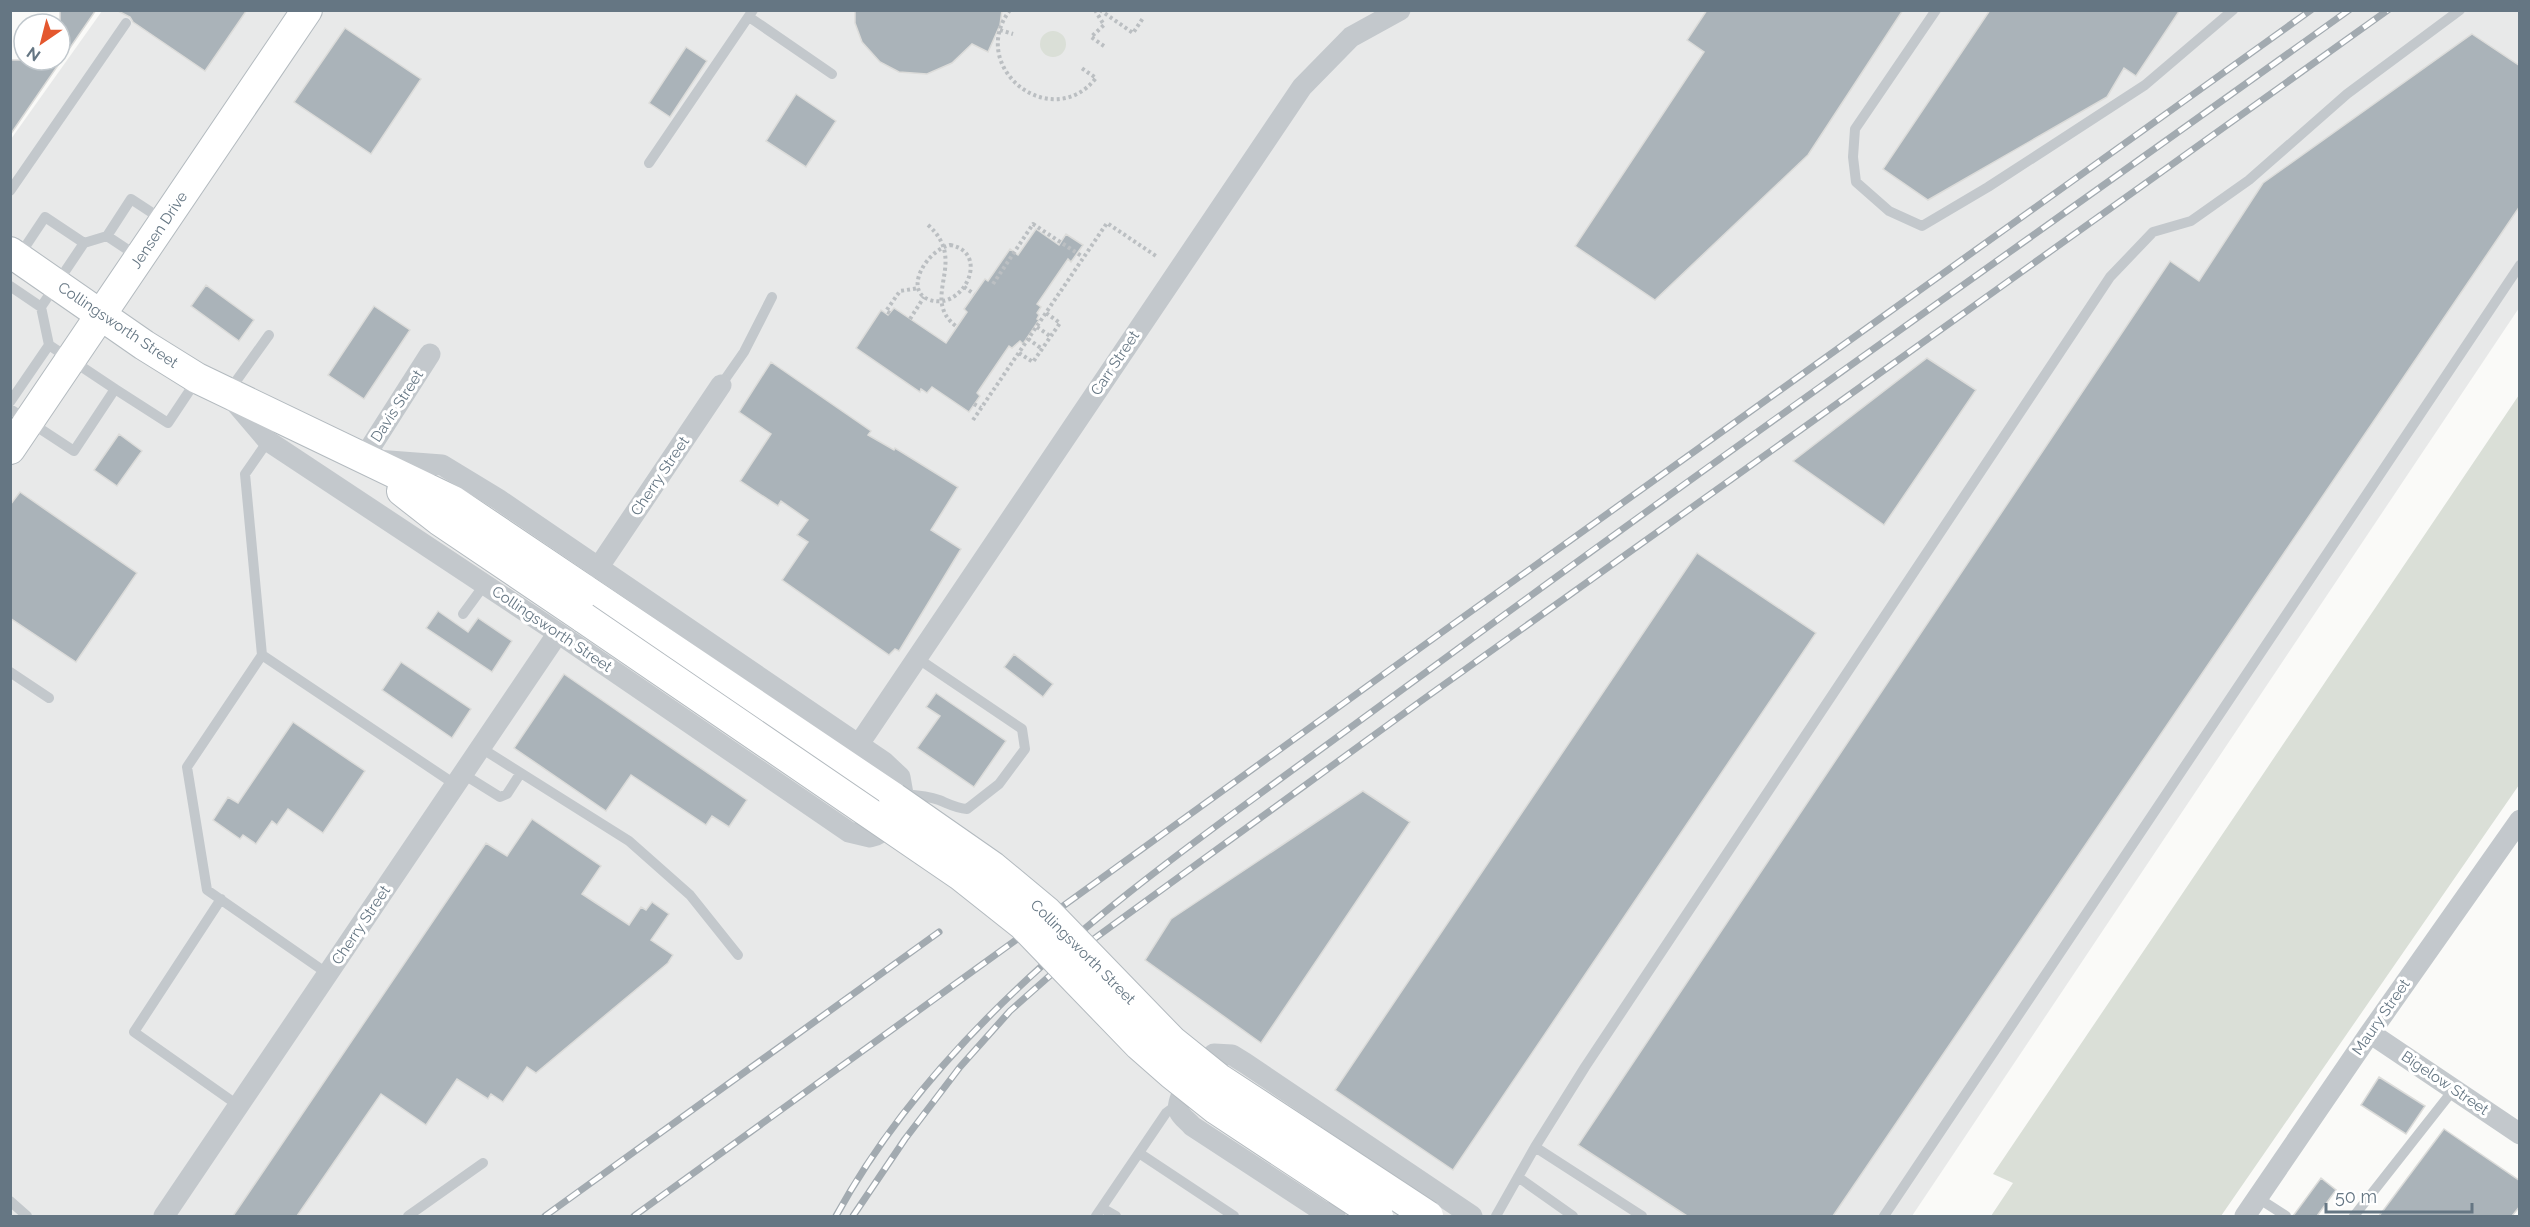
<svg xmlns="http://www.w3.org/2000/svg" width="2530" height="1227" viewBox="0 0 2530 1227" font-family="Raleway,sans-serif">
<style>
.built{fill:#e8e9e9}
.green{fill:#dadfd7}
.building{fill:#aab3b9;stroke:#dcdcda;stroke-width:1.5}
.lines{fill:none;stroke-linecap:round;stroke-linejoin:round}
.secondary-casing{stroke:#b3babf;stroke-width:32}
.path{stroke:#bbbfc2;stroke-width:4;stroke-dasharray:3 3;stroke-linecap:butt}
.lane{stroke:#c3c8cc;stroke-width:10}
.street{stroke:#c3c8cc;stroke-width:21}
.secondary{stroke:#fff;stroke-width:30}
.rail-casing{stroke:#a2aab0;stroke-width:7}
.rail{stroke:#fff;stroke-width:4.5;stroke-dasharray:14;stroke-linecap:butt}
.secondary-bridge-casing{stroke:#b3babf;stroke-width:32;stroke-linecap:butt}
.secondary-bridge{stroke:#fff;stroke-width:30}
.labels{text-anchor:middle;stroke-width:6;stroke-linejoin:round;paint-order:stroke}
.street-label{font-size:15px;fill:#657683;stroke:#fff}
</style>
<rect width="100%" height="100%" fill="#fafaf8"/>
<path class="built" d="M102,11h2417v297l-607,908h-1901v-1077z"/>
<path class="green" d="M1040 44a13 13 0 1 1 26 0a13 13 0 1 1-26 0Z
M2519,395v390l-298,431h-230l22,-33 -20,-9z"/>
<path class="building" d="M60,10h36l-86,125v-75h50z
M116,10h131l-42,61 -72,-49 -3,-5z
M855,10h147l-2,15 -12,27 -16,-8 -20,19 -25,11 -28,-2 -19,-10 -18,-20 -7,-19z
M1707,10h196l-95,145 -153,145 -80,-54 129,-194 -17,-12z
M1990,10h190l-44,66 -12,-8 -17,29 -179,103 -45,-31z
M345,28l76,51 -50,75 -77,-52z
M2472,34l48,32v140l-687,1010h-146l-109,-71 592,-884 29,20 64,-98z
M686,47l21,14 -37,56 -21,-14z
M796,94l40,27 -30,46 -40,-26z
M1036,229l23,16 7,-11 17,11 -12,17 -3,-3 -31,45 4,3 -4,6 2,2 -2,4 2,1 -16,24 -3,-3 -8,7 -3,-2 -32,47 3,3 -11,16 -37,-25 -5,6 -6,-4 -1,3 -64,-44 25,-38 7,5 6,-7 52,35 21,-31 -3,-3 21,-30 3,2 22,-32 8,6z
M206,285l48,35 -15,21 -48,-35z
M374,306l36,24 -46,69 -36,-24z
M1927,358l49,32 -92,135 -91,-64z
M771,362l100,69 -3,4 26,15 1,-2 63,39 -27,43 30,19 -62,102 -4,-2 -6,6 -107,-75 26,-38 -11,-7 11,-15 -27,-19 -3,5 -38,-25 31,-47 -32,-22z
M119,434l23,17 -25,35 -23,-16z
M20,492l117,81 -61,89 -66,-44v-113z
M1697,553l119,80 -363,537 -118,-80z
M438,611l30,21 10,-14 34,23 -20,31 -66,-44z
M1014,654l39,30 -10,13 -39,-30z
M401,662l70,47 -19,29 -70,-48z
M564,674l183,126 -18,27 -17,-11 -6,9 -75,-50 -25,36 -92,-63z
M936,693l70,48 -32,46 -57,-39 23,-32 -14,-9z
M293,722l72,49 -42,62 -35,-24 -11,16 -5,-4 -16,23 -13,-9 -3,4 -27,-19 15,-23 10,6z
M1363,791l47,31 -149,221 -116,-83 26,-41z
M532,819l69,47 -19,28 47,31 12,-18 5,3 6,-8 17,12 -18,26 22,15 -5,8 -132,110 -9,-6 -24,35 -12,-8 -3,5 -31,-20 -31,46 -45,-31 -84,122h-64l253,-373 21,13z
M2379,1077l46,29 -19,28 -45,-29z
M2444,1129l76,52v25l-8,10h-133z
M2321,1178l15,12 -19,26h-24z"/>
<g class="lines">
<g class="secondary-casing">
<path id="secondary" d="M10,252l134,93 53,33 256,123 441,297
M10,449l297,-439
M402,491l37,29 145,98"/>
</g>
<path class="path" d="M1010,10c-44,58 42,124 86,68l-16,-11
M1095,10l9,15 -13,12 13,9
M1100,10l33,23 10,-15
M1000,30l13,4
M928,225c42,37 -10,73 29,102
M950,245c41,7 14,66 -20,55 -28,-9 -3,-50 20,-55z
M993,284l40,-60 50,33
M964,287l10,7
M890,313l-4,-2 14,-20 19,-3
M910,319l14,-22
M1037,327l13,9
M1028,339l14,10
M1019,353l14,9 27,-39 -14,-10
M974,404l7,4
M973,420l134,-197 49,33"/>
<path class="lane" d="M1936,10l-81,119 -2,28 3,25 33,29 33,15 66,-39 157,-102 88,-75
M749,17l83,57
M649,163l104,-153
M10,191l116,-168
M84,243l23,-7
M19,256l26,-39 39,26 -43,64 8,38 66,44
M137,256l-30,-20 24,-37 32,21
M10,286l31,21
M721,385l23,-33 28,-55
M229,391l40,-56
M10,402l39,-57
M10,409l64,42 41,-62 53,34 28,-42
M268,441l-23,33 17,181 -75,112 20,123 121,84
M463,614l22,-30
M262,655l194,130
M10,672l39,26
M481,748l148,93 61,54 48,60
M463,774l37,23 7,-3 13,-20
M904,794c12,1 24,2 35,6 10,4 17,8 28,9l32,-25 26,-35 -3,-20 -105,-71
M221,899l-87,133 105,74
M1535,1147l107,69
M1139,1153l95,63
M1518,1177l55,39
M2258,1198l28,18
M10,1201l17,15
M1102,1208l14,8
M408,1216l75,-53
M1096,1216l70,-103 12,-9
M1496,1216l39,-69 50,-80 525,-790 43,-45 38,-11 58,-41 98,-86 113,-84
M1884,1216l636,-951
M2354,1216l100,-127"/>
<path class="street" d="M233,400l35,41 290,192 291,199 21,5 7,-2 26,-41 -3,-17 -16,-15 -386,-263 -56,-34 -79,-6 67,-105
M598,568l123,-183
M859,744l443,-657 49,-50 49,-27
M2370,1033l150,101
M164,1216l394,-583
M1335,1216l-13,-5 -130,-85c-4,-5 -11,-9 -13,-15 -5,-15 24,-48 35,-57l18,1 13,8 227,153
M2245,1216l125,-183 150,-213"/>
<use href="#secondary" class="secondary"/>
<g class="rail-casing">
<path id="rail" d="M545,1216l394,-284
M634,1216l811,-586 866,-620
M836,1216c95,-173 253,-297 410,-412 71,-52 142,-104 213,-156 294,-216 593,-425 890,-638
M853,1216l52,-77 55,-72 50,-56 70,-62 341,-248 967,-691"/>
</g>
<use href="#rail" class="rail"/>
<g class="secondary-bridge-casing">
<path id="secondary-bridge" d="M584,618l376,257 63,50 116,120 33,29 44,35 162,107
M894,798l99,69 53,44 126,130 46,37 210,138"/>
</g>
<use href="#secondary-bridge" class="secondary-bridge"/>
</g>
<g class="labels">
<g class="street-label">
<text transform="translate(159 230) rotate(-56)" y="5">Jensen Drive</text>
<text transform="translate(118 325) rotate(34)" y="5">Collingsworth Street</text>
<text transform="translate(1115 363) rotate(-56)" y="5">Carr Street</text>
<text transform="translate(397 406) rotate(-57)" y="5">Davis Street</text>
<text transform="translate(660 476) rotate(-56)" y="5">Cherry Street</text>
<text transform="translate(552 629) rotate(34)" y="5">Collingsworth Street</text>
<text transform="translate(361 925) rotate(-56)" y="5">Cherry Street</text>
<text transform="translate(1083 952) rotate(45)" y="5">Collingsworth Street</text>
<text transform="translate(2381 1017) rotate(-55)" y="5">Maury Street</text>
<text transform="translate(2445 1083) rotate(34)" y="5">Bigelow Street</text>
</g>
</g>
<rect width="2530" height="1227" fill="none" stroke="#657683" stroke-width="24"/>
<g transform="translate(42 42) rotate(215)"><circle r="28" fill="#ffffff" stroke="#c1c8cd" stroke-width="1.5"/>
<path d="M0-4.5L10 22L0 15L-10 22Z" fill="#e4572e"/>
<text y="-9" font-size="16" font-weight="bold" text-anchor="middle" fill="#657683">N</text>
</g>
<path d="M2326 1203v9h146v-9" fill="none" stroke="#657683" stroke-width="3"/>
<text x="2335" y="1203" font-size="18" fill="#657683" stroke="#ffffff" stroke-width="4.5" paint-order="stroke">50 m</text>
</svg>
